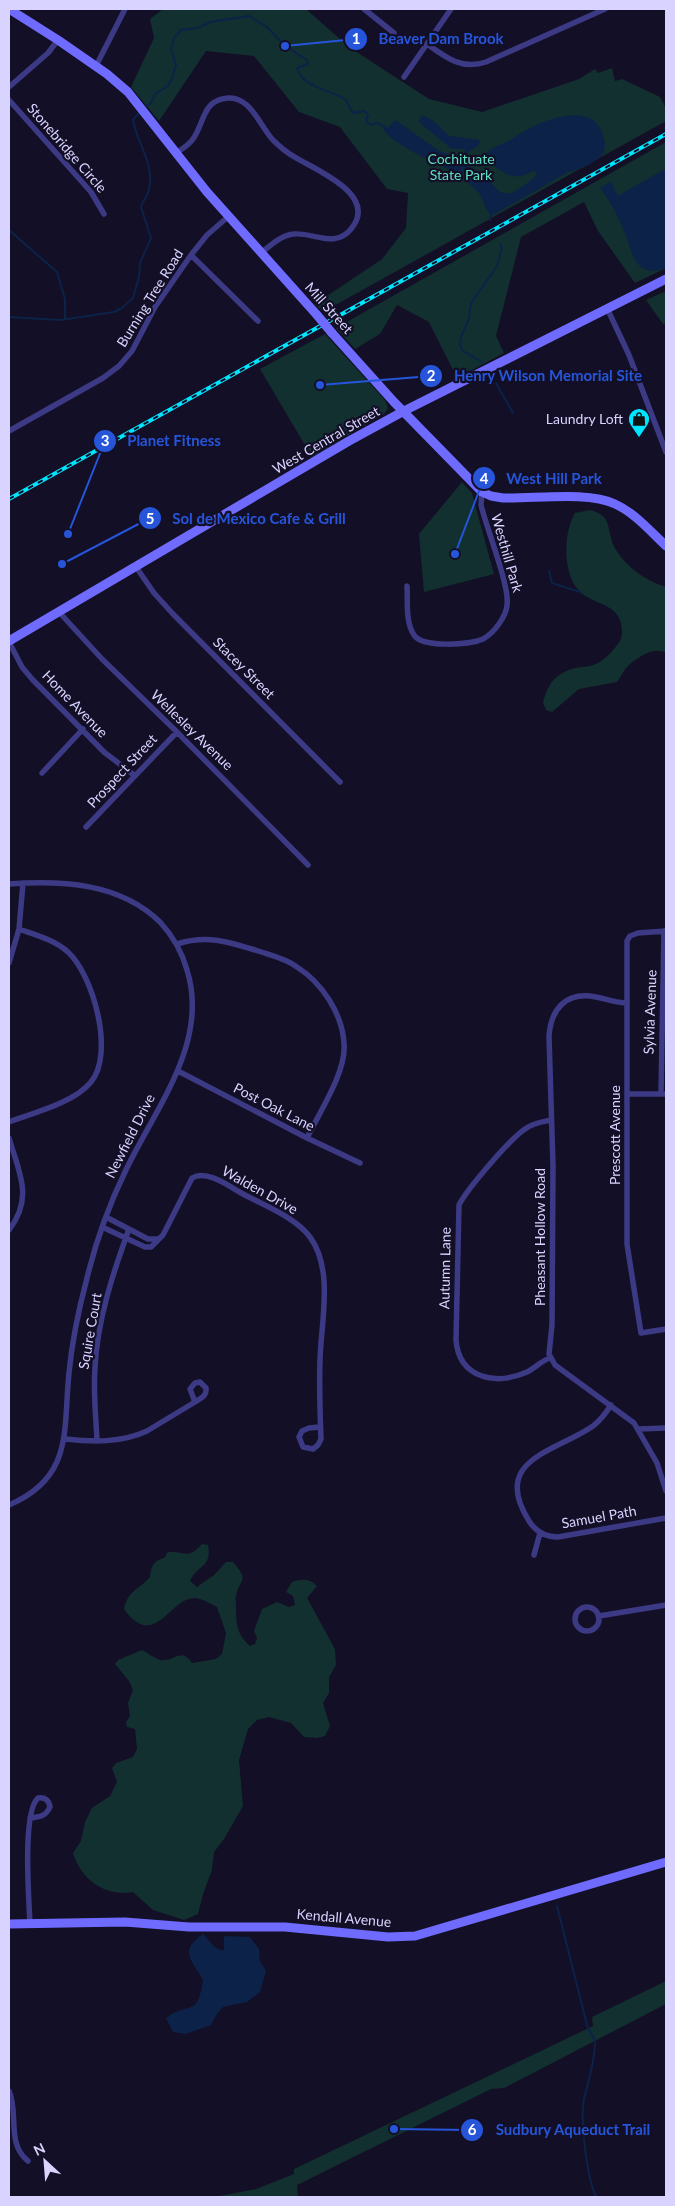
<svg xmlns="http://www.w3.org/2000/svg" width="675" height="2206" viewBox="0 0 675 2206" font-family="Lato,sans-serif">
<style>
.green{fill:#12302f}
.water{fill:#0c2248}
.lines{fill:none;stroke-linecap:round;stroke-linejoin:round}
.stream{stroke:#0c2248;stroke-width:2}
.street{stroke:#3d3a85;stroke-width:5.5}
.secondary{stroke:#6f6bff;stroke-width:9}
.rail-casing{stroke:#00e5ff;stroke-width:4}
.rail{stroke:#130f26;stroke-width:2;stroke-dasharray:5.5;stroke-linecap:butt}
.secondary-bridge{stroke:#6f6bff;stroke-width:9}
.labels{text-anchor:middle;stroke-width:4.5;stroke-linejoin:round;paint-order:stroke}
.street-label{font-size:14px;fill:#d9d4ff;stroke:#130f26}
.park-label{font-size:14px;fill:#5fe0c0;stroke:#130f26}
.poi-label{font-size:14px;fill:#d9d4ff;stroke:#130f26;text-anchor:end}
.leader{fill:none;stroke:#2655da;stroke-width:2}
.callout-dot{fill:#2655da;stroke:#130f26;stroke-width:2}
.mark-label{font-size:15px;text-anchor:middle;font-weight:bold;fill:#fff}
.callout-label{font-size:15px;text-anchor:middle;font-weight:bold;fill:#2655da;stroke:#130f26;stroke-width:4.5;stroke-linejoin:round;paint-order:stroke}
</style>
<rect width="100%" height="100%" fill="#130f26"/>
<path class="green" d="M163,9h143l43,38 80,52 53,13 97,-33 16,-10 3,4 14,-5 3,13 7,-2 38,18 6,11v13l-343,191 -8,-8 67,-45 24,-31 2,-35 -21,-4 -47,-62 -41,-15 -45,-56 -48,-5 -47,70 -28,-34 23,-49 -4,-19z
M666,142v126l-31,15 -37,-52 -14,-29 -63,35 -25,99 8,17 -47,25 -28,-56 -32,-17 -17,29 -25,15 -19,-21z
M666,291v32l-3,1 -17,-24z
M325,334l60,66 3,8 -4,6 -72,43 -52,-88z
M462,482l10,11 22,81 -70,18 -5,-58z
M590,510c25,6 15,22 26,40 11,18 31,31 50,37v66c-11,-7 -28,4 -37,12 -5,4 -8,12 -12,17l-38,7 -27,23 -6,-2 -3,-8c3,-10 7,-22 18,-28 23,-14 30,2 53,-25 5,-6 8,-10 8,-17 0,-28 -24,-26 -41,-39 -19,-17 -18,-60 -6,-80z
M202,1544l6,1c4,23 -10,19 -18,36l7,6 17,-12 12,-13h7c17,20 7,15 3,34 -1,3 0,8 0,12 0,17 1,26 14,38l5,-2 2,-6 -3,-7 8,-22 15,-7 12,5 6,-2 -2,-9 -7,-4 6,-10c10,-3 17,-4 25,4l-10,12 28,51 1,16 -7,12v16l-6,10 7,23 -5,10 -8,2 -13,-1 -13,-14 -22,-6 -12,3 -9,9 -9,31 4,46 -19,33 -10,13 -2,18 -9,24 -5,20 -14,6 -31,-10 -20,-18c-29,5 -52,-13 -60,-39l8,-12 4,-19 7,-14 18,-12 7,-14 -5,-14 4,-5 17,-6 4,-8 -2,-20 -8,-2 -1,-5 4,-6 -2,-13 5,-13 -4,-9 -14,-17 3,-4 24,-10c6,3 12,8 18,10 14,3 21,-14 32,3l24,-4 6,-5 4,-21 -9,-26c-6,-3 -16,-9 -23,-9 -25,1 -40,53 -70,11 4,-19 15,-19 26,-32 1,-11 3,-16 14,-19l4,-6c17,-1 20,8 34,-8z
M666,1981v23l-162,84 -13,1 -194,96 1,12h-84l42,-8 38,-15v-5l299,-143 -1,-9z"/>
<path class="water" d="M422,115l13,7 14,14 31,4 -2,6 -10,6 -5,8c4,7 13,9 19,14 16,12 17,30 41,12 5,-4 11,-7 14,-12l-3,-3c-4,1 -7,4 -12,5 -12,3 -33,-10 -36,-22 5,-8 18,-10 26,-15 19,-13 51,-29 75,-22 13,4 23,27 15,38 -6,8 -25,16 -34,17l-75,43c-8,-2 -9,-15 -14,-22 -7,-8 -21,-19 -31,-24 -14,-7 -64,-28 -66,-44l6,3 6,-7h3l42,30 18,6 7,-4 1,-4h-13l-30,-24 -3,-4z
M663,170h3v98c-29,11 -33,-12 -40,-32 -7,-17 -15,-34 -26,-48l11,-6 7,14z
M203,1934c7,6 11,17 21,16v-14l26,1 9,12 1,12 6,10 -6,21 -13,10 -24,5 -6,7 -6,11 -25,9 -13,-2 -7,-14c25,-18 31,1 37,-38 -11,-20 -25,-29 0,-46z"/>
<g class="lines">
<path class="stream" d="M147,106l4,-3 4,-9 13,-8 4,-8 4,-13 -5,-16 3,-11 7,-8 17,-2 12,-6 39,-6 18,11 18,19 22,14 1,4 -11,4c5,20 36,22 49,32l7,13 12,-2 3,4 -2,5 4,5 7,-2 7,3
M490,220l1,-7
M9,230l48,42 8,27v20
M9,317l52,3 53,-8 8,-4 11,-10 6,-21 1,-14 11,-25 -10,-31c2,-7 7,-11 8,-18 6,-25 -12,-46 -16,-69l6,-7
M482,362l-19,-11 -3,-6 1,-8 8,-18 2,-16 26,-37 5,-18 -2,-4
M496,383l17,30
M549,571l3,12 28,9
M557,1906l31,123c2,3 5,6 6,10 4,10 -7,48 -10,60 -4,21 3,79 12,98"/>
<path class="street" d="M364,9l30,24
M427,44c19,14 35,26 59,18l119,-53
M96,66l29,-57
M404,77l47,-68
M9,87l39,-34 10,-13
M9,100l82,92 13,22
M176,153c6,-4 13,-8 17,-14 12,-17 9,-39 35,-41 22,-2 32,28 45,42 6,6 13,12 20,16 20,13 87,38 58,73 -16,20 -38,3 -57,5 -13,1 -23,11 -33,19
M191,255l67,66
M607,308l22,47 37,97
M9,431l94,-53 16,-12 13,-15 23,-44 36,-52 16,-20 22,-19
M136,567l18,26 19,21 167,168
M407,586c1,14 -2,36 7,49 8,13 56,10 69,4 11,-6 23,-22 24,-34 3,-19 -21,-78 -26,-100l1,-13
M59,612l43,47 75,73 131,133
M9,642l13,25 10,12 72,73 30,23
M42,773l41,-44
M86,827l91,-95
M9,884c53,-4 111,-1 151,38 13,14 22,30 27,48 23,73 -33,140 -62,202 -17,35 -30,72 -39,110 -8,30 -14,60 -17,91 -6,57 5,104 -60,132
M666,931l-28,2 -8,3 -3,5v303l14,89 25,-4
M177,944c29,-9 49,-3 78,6 14,5 30,8 42,17 25,16 45,46 47,76 3,28 -25,70 -37,95
M9,963l10,-34 4,-46
M627,1003c-11,0 -20,-4 -31,-6 -30,-6 -45,12 -47,39l4,130 -1,159 -3,29 6,11 79,58 23,40 9,28
M178,1071l129,67 53,25
M628,1094h38
M661,1094l3,-163
M9,1122c24,-9 65,-19 82,-40 24,-29 2,-107 -23,-130 -13,-12 -32,-17 -49,-23
M9,1138c10,35 25,59 0,92
M106,1217l42,22h11
M102,1227l43,20h6l12,-12 29,-57c15,-9 38,9 51,16 22,12 52,23 67,43 24,33 11,85 10,123 -1,26 0,53 1,79l-3,6 -5,4 -10,-2 -4,-10 3,-6 7,-3 11,-1
M550,1358c-9,3 -15,10 -23,14 -32,14 -68,6 -71,-32l3,-135c8,-16 51,-66 66,-76 8,-6 17,-7 26,-9
M611,1405c-5,8 -10,15 -18,21 -37,26 -103,33 -64,95 7,11 16,16 29,16l108,-19
M639,1429l27,-1
M65,1439c28,3 56,4 82,-8l48,-29c6,-4 12,-6 11,-14l-6,-6 -5,1 -5,6 5,13
M97,1441c-1,-25 -4,-49 -2,-73 2,-47 18,-95 34,-139
M534,1555l6,-22
M575 1619a12 12 0 1 1 24 0a12 12 0 1 1-24 0Z
M599,1616l67,-11
M30,1924c-1,-24 -8,-112 8,-126 7,-1 11,2 12,9 -4,9 -10,10 -20,11
M9,2091c10,22 -3,53 19,70"/>
<path class="secondary" d="M9,9l49,31 49,34 21,18 79,100 110,123
M332,333l62,69 88,90 9,4 12,2c32,1 85,-7 112,6 20,9 36,28 51,42
M9,641l340,-200 55,-30 262,-132
M9,1924l116,-2 64,5h96l103,10 27,-1 251,-74"/>
<g class="rail-casing">
<path id="rail" d="M9,499l657,-365"/>
</g>
<use href="#rail" class="rail"/>
<path class="secondary-bridge" d="M317,315l15,18"/>
</g>
<defs>
<g id="shop-pin" transform="scale(1.125)"><path d="M0 17L-7.5 6A9.5 9.5 0 1 1 7.5 6Z" fill="#00e5ff" stroke="#130f26"/><path d="M-5-2.5h2.3a2.7 3.5 0 0 1 5.4 0H5L5.5 6h-11ZM-1.5-2.5h3a1.5 2.3 0 0 0-3 0Z" fill="#111"/></g>
</defs>
<g fill-rule="evenodd">
<use href="#shop-pin" x="639" y="419"/>
</g>
<g class="labels">
<g class="street-label">
<text transform="translate(67 148) rotate(49)" y="5">Stonebridge Circle</text>
<text transform="translate(150 298) rotate(-58)" y="5">Burning Tree Road</text>
<text transform="translate(329 308) rotate(48)" y="5">Mill Street</text>
<text transform="translate(326 440) rotate(-30)" y="5">West Central Street</text>
<text transform="translate(507 553) rotate(74)" y="5">Westhill Park</text>
<text transform="translate(244 668) rotate(45)" y="5">Stacey Street</text>
<text transform="translate(75 704) rotate(46)" y="5">Home Avenue</text>
<text transform="translate(192 730) rotate(44)" y="5">Wellesley Avenue</text>
<text transform="translate(122 771) rotate(-47)" y="5">Prospect Street</text>
<text transform="translate(650 1012) rotate(-88)" y="5">Sylvia Avenue</text>
<text transform="translate(274 1107) rotate(27)" y="5">Post Oak Lane</text>
<text transform="translate(615 1135) rotate(-90)" y="5">Prescott Avenue</text>
<text transform="translate(130 1136) rotate(-63)" y="5">Newfield Drive</text>
<text transform="translate(260 1190) rotate(29)" y="5">Walden Drive</text>
<text transform="translate(540 1237) rotate(-90)" y="5">Pheasant Hollow Road</text>
<text transform="translate(445 1268) rotate(-89)" y="5">Autumn Lane</text>
<text transform="translate(90 1331) rotate(-80)" y="5">Squire Court</text>
<text transform="translate(599 1517) rotate(-10)" y="5">Samuel Path</text>
<text transform="translate(344 1918) rotate(5)" y="5">Kendall Avenue</text>
</g>
<g class="park-label">
<text x="461" y="164">Cochituate<tspan x="461" dy="16">State Park</tspan></text>
</g>
<g class="poi-label">
<text x="623" y="424">Laundry Loft</text>
</g>
</g>
<path class="leader" d="M285 46L356 39M320 385L431 376M68 534L105 441M455 554L484 478M62 564L150 518M394 2129L472 2130"/>
<g class="callout-dot">
<circle cx="285" cy="46" r="5"/>
<circle cx="320" cy="385" r="5"/>
<circle cx="68" cy="534" r="5"/>
<circle cx="455" cy="554" r="5"/>
<circle cx="62" cy="564" r="5"/>
<circle cx="394" cy="2129" r="5"/>
<circle cx="356" cy="39" r="12"/>
<circle cx="431" cy="376" r="12"/>
<circle cx="105" cy="441" r="12"/>
<circle cx="484" cy="478" r="12"/>
<circle cx="150" cy="518" r="12"/>
<circle cx="472" cy="2130" r="12"/>
</g>
<g class="mark-label">
<text x="356" y="44">1</text>
<text x="431" y="381">2</text>
<text x="105" y="446">3</text>
<text x="484" y="484">4</text>
<text x="150" y="524">5</text>
<text x="472" y="2135">6</text>
</g>
<g class="callout-label">
<text x="441" y="44">Beaver Dam Brook</text>
<text x="548" y="381">Henry Wilson Memorial Site</text>
<text x="174" y="446">Planet Fitness</text>
<text x="554" y="484">West Hill Park</text>
<text x="259" y="524">Sol de Mexico Cafe &amp; Grill</text>
<text x="573" y="2135">Sudbury Aqueduct Trail</text>
</g>
<rect width="675" height="2206" fill="none" stroke="#d9d4ff" stroke-width="20"/>
<g transform="translate(45 2161) rotate(334)" stroke="#130f26" stroke-width="4" paint-order="stroke">
<path d="M0-4L9 19L0 12L-9 19Z" fill="#d9d4ff"/>
<text y="-8" font-size="14" font-weight="bold" text-anchor="middle" fill="#d9d4ff">N</text>
</g>
</svg>
